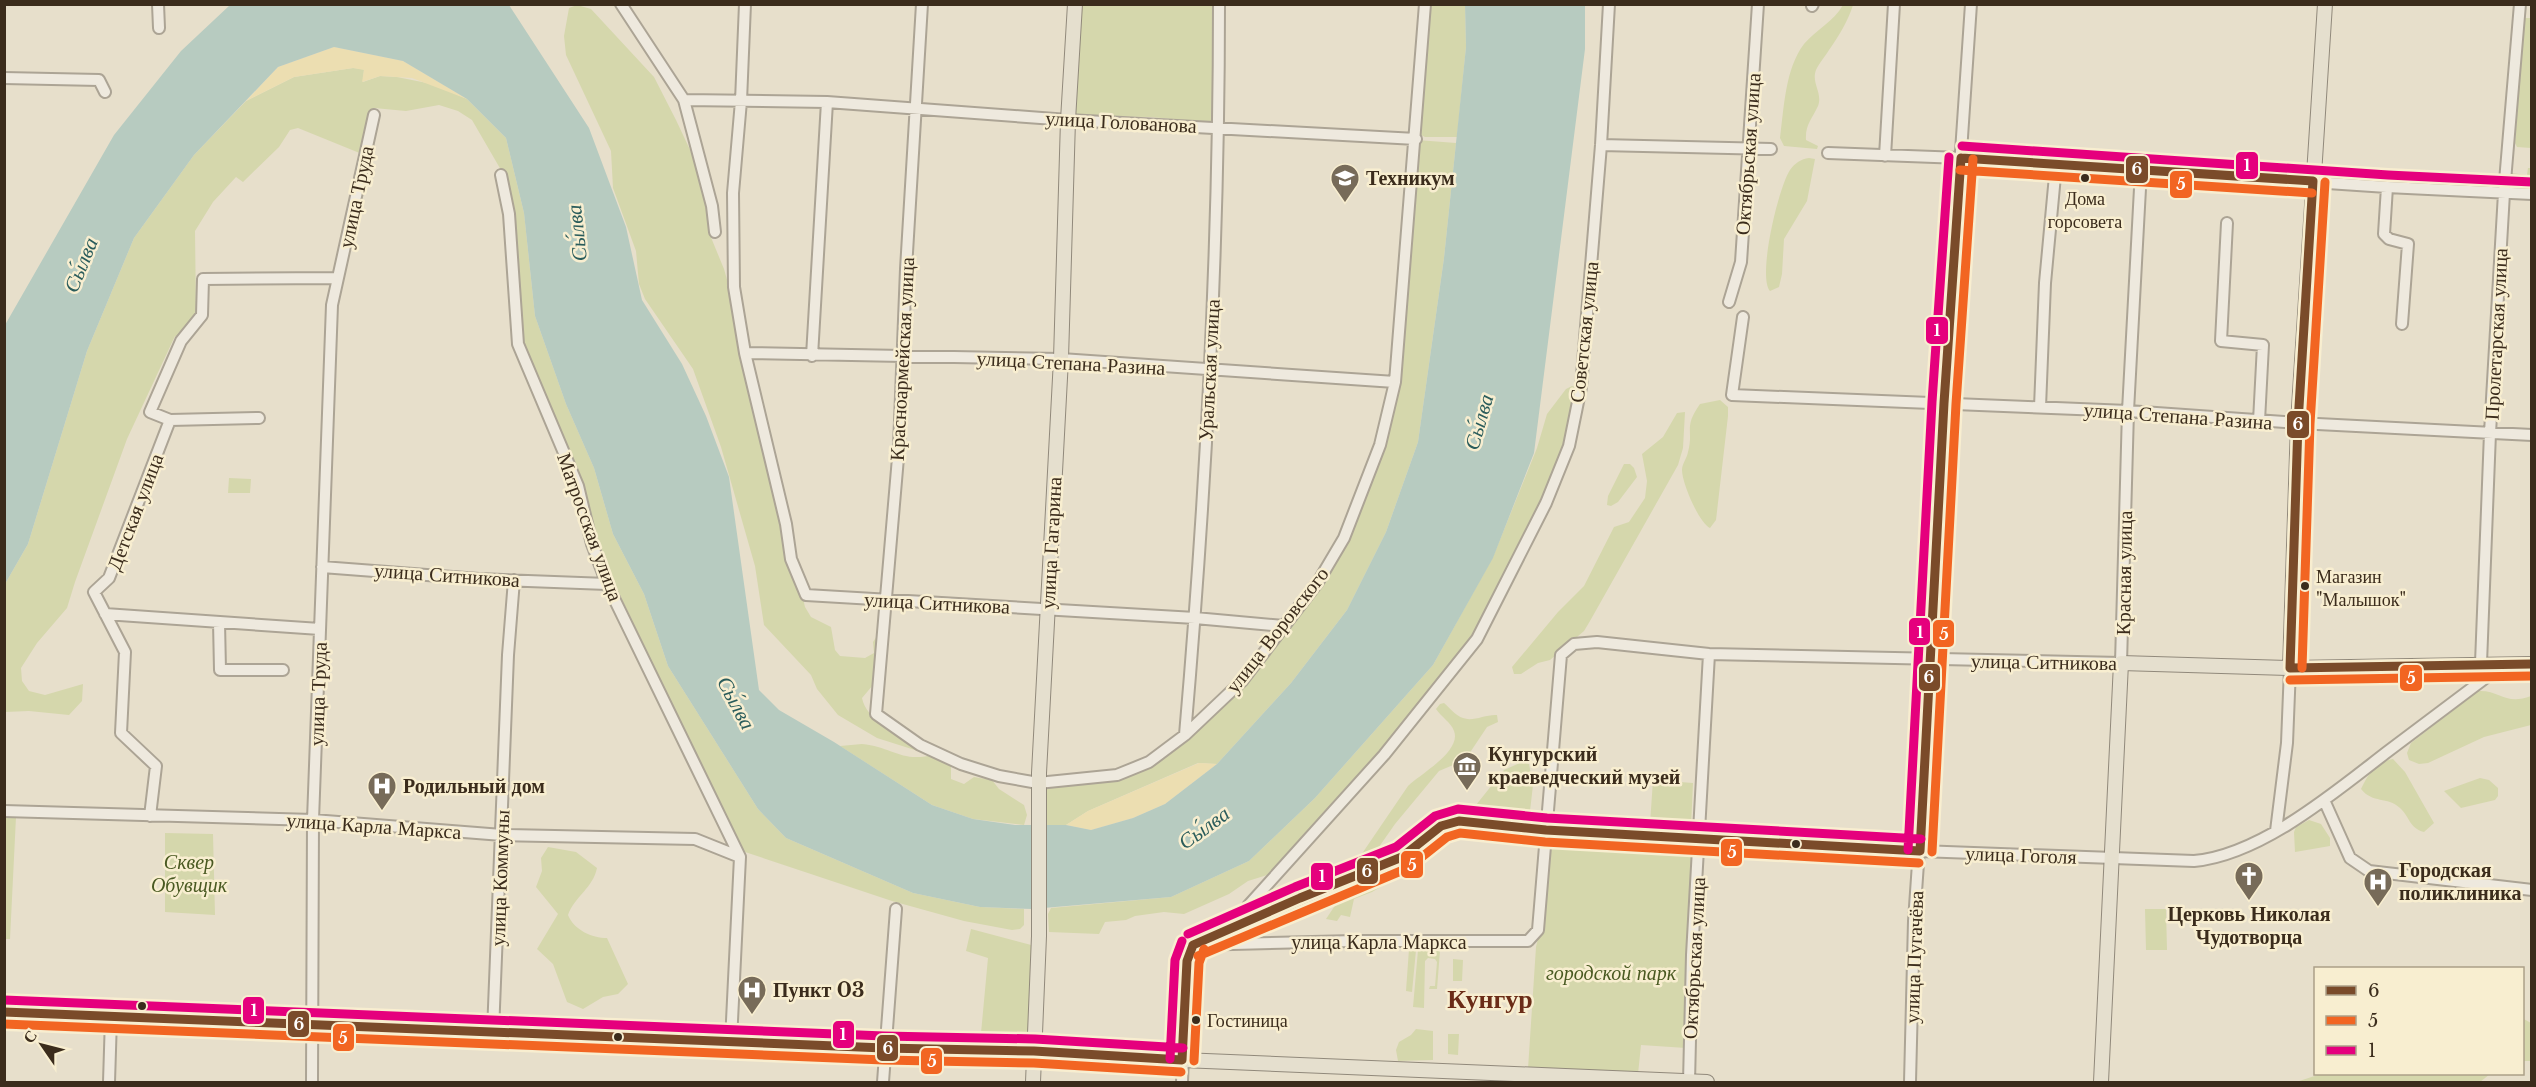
<svg xmlns="http://www.w3.org/2000/svg" width="2536" height="1087" viewBox="0 0 2536 1087" font-family="'Libre Baskerville',serif">
<style>
.green{fill:#d5d7ac}
.sand{fill:#ecdeb1}
.water{fill:#b7cbc0}
.lines{fill:none;stroke-linecap:round;stroke-linejoin:round}
.minor-casing{stroke:#aca495;stroke-width:14}
.major-casing{stroke:#91897b;stroke-width:16}
.minor{stroke:#eee9de;stroke-width:10}
.major{stroke:#e5dfce;stroke-width:14}
.bus-1-casing{stroke:#f8eed0;stroke-width:14}
.bus-2-casing{stroke:#f8eed0;stroke-width:14}
.bus-3-casing{stroke:#f8eed0;stroke-width:14}
.bus-1{stroke:#7a4b2a;stroke-width:9}
.bus-2{stroke:#f26522;stroke-width:9}
.bus-3{stroke:#e5007d;stroke-width:9}
.bus-dot{fill:#3b2c1c;stroke:#f8eed0;stroke-width:2}
.labels{text-anchor:middle;stroke-width:5;stroke-linejoin:round;paint-order:stroke}
.bus-label{font-size:18px;fill:#3b2c1c;stroke:#f8eed0;text-anchor:start}
.street-label{font-size:20px;fill:#3b2c1c;stroke:#f8eed0}
.poi-label{font-size:20px;font-weight:bold;fill:#3b2c1c;stroke:#f8eed0;text-anchor:start}
.park-label{font-size:20px;font-style:italic;fill:#495921;stroke:#f8eed0}
.water-label{font-size:21px;font-style:italic;fill:#2a5c5b;stroke:#f8eed0}
.district-label{font-size:26px;font-weight:bold;fill:#6b2c17;stroke:#f8eed0}
.line-badge{stroke:#f8eed0;stroke-width:2}
.badge-label{font-size:16px;text-anchor:middle;font-weight:bold;fill:#fff}
</style>
<rect width="100%" height="100%" fill="#e7dfcb"/>
<path class="green" d="M577,5l14,4 63,68 22,43 16,34 15,51 3,30 14,34 9,32 72,306 6,10 20,10 4,23 5,6 25,2 9,-5 -1,-11 4,-6 2,3 -6,46 -11,13c4,22 37,37 54,49l2,4 -41,-13 -39,-23 -21,-26 -6,-14 -47,-50 -9,-59 -34,-119 -28,-78 -48,-70 -6,-15 -3,-33 -23,-63 -2,-37 -45,-96 -2,-19 5,-28z
M1080,5h136v118l-66,-6 -76,-1z
M1425,5h40l1,42 -9,90h-32l-6,-3z
M1843,5h10c-5,16 -14,31 -24,45 -4,7 -10,13 -13,20 -5,13 7,23 2,36 -6,13 -13,19 -12,34l12,6 -1,3 -33,-3 -4,-8c4,-30 5,-69 24,-94 12,-14 30,-23 39,-39z
M2524,18h7v130l-14,-1 -2,-4z
M353,68l11,1 -1,13 17,-6 17,1 35,7 35,15 39,39 18,75 11,103 31,88 28,64 19,66 31,60 24,72 90,143 28,29 127,55 67,14 44,2v16l-4,4 -8,1 -48,-9 -72,-20 -147,-49 -9,-13 -138,-290 -74,-199 -11,-118 -12,-62 -29,-50 -14,-9 -19,-6 -33,6 -32,-3 -12,46 -64,-26 -8,2 -11,17 -36,35 -7,-5 -23,25 -18,29 1,81 -15,29 -6,-5 -48,103 -52,143 -8,26 -30,35 -16,25 1,13 7,10 16,4 38,-11 -1,17 -13,14 -40,-4 -24,1v-128l23,-40 59,-193 47,-113 60,-83 52,-54 48,-24z
M1417,140l39,3 -12,115 -26,184 -32,90 -39,78 -56,73 -74,81 -19,-1 -110,48 -22,14h-22l-3,-41 78,-7 77,-49 121,-137 62,-136 28,-164z
M1809,158l6,1 -8,42 -23,38 -2,35 -3,13 -9,4c-13,-15 9,-105 20,-121 5,-7 11,-11 19,-12z
M2528,168h3v15l-20,-1v-9l16,2z
M1572,386l4,1 1,9 -14,57 -12,33 -21,35 -19,44 -38,72 -79,99 -120,137 -26,8 -19,13 -45,20 -20,-2 -29,4 -9,4 -21,2 -6,12 -50,-2 -1,-18 3,-6 120,-11 78,-36 66,-63 118,-133 60,-108 44,-109 10,-34 19,-25z
M1720,400l8,7v9l-12,104 -6,8c-11,-5 -28,-45 -28,-58 0,-6 5,-12 6,-18 6,-22 -5,-24 12,-48z
M1685,412l-2,36 -5,17 -88,156 -6,10 -34,29 -12,3 -17,11h-7l-2,-7 46,-55 26,-26 30,-59 15,-5 16,-24 2,-17 -5,-27 21,-17 14,-24z
M1624,464h6l4,4 3,9 -19,25 -7,4 -4,-1 1,-9z
M229,478l22,1 -1,14h-22z
M2478,691c23,-1 27,15 53,5v29l-47,12 -56,26 -9,1 -10,-4 -2,-7 4,-10z
M1444,703c6,5 12,13 19,15 10,4 23,-4 34,-3l1,7 -11,5 -22,33 -26,11 -44,53 -21,30 -11,5 -4,-1 49,-72c11,-11 54,-35 46,-55 -3,-9 -13,-14 -18,-22l4,-5z
M862,744c31,3 41,20 73,10l16,10v15l13,5 10,-7 18,3 7,9 25,16 3,10 -3,10 -51,-6 -41,-14 -92,-59z
M2393,759l12,13 29,51 -10,9c-15,-4 -14,-15 -24,-24 -13,-12 -27,-4 -39,-19 7,-15 15,-27 32,-30z
M1522,762l7,2 4,21 -3,26h-45l-9,-6 28,-35z
M2480,778l9,2 9,8v8l-3,4 -34,8 -17,-17z
M1653,780l40,3 -2,44 -41,-3z
M5,817h11l-6,122h-5z
M2309,820l12,4 9,14v8l-35,6 -1,-20 2,-5z
M165,833l48,1 2,81 -50,-3z
M1547,841l149,8 -10,199 -45,-3 -3,29 -110,-5 8,-122 3,-13z
M548,847l28,5 21,16c-4,20 -22,28 -29,47 6,15 24,23 39,23l21,46 -10,10 -15,3 -20,12 -16,-7 -14,-38 -16,-15 21,-35 -22,-27 6,-16 -1,-13z
M1399,863h7l5,6 -39,23 -18,7 -4,18 -9,-2 -4,6 -11,-2 14,-21 -3,-9 3,-4z
M2145,909h21l1,41h-21z
M971,929l64,17 -6,88 -9,10h-40l8,-86 -22,-7z
M1409,949l7,1 -4,42 -6,-1z
M1418,950l22,1 -3,38h-8l1,-3h5l2,-24 -2,-3 -7,-1 -3,3 -1,47 -11,-1z
M1453,959l10,1 -1,21h-9z
M2522,1018l9,5v38h-8z
M1416,1029l17,2v29l-35,1 -2,-11 3,-8 12,-7z
M1448,1034h11l-1,21 -10,-1z
M2321,1074h169l-10,8h-184z"/>
<path class="sand" d="M334,47l69,14 64,38 -55,-21 -32,-2 -18,6 2,-12 -11,-2 -59,9 -48,24 32,-34z
M1199,763l18,1 -52,40 -32,14 -42,12 -25,-5 22,-14z"/>
<path class="water" d="M230,5h279l80,123 37,99 16,73 40,64 24,52 23,61 30,213 20,20 55,32 98,63 41,14 42,6h51l25,5 42,-12 32,-14 52,-40 74,-81 56,-73 39,-78 32,-90 26,-184 22,-211 -1,-42h120v44l-51,404 -41,105 -60,107 -118,133 -66,63 -78,36 -139,12 -52,-2 -67,-14 -127,-55 -28,-29 -90,-143 -24,-72 -31,-60 -19,-66 -28,-64 -31,-88 -11,-103 -18,-75 -39,-39 -64,-38 -69,-14 -56,20 -84,88 -60,83 -47,113 -59,193 -23,40v-259l109,-190 67,-84z"/>
<g class="lines">
<g class="minor-casing">
<path id="minor" d="M158,4l1,24
M621,4l63,96 28,106 3,26
M745,4l-4,97 -8,92 1,94 11,66 41,171 5,35 15,36 389,23 89,8
M922,4l-16,265 -7,177 -23,268 44,31 41,19 38,12 39,7 79,-8 32,-13 36,-27 57,-54 76,-99 26,-44 36,-93 15,-63 30,-378
M1812,6l1,-2
M4,78l95,2 6,12
M684,100l143,2 241,18 348,19
M1601,145l170,4
M1828,153l133,5 426,29 145,7
M1885,156l9,-152
M501,175l8,39 9,130 60,142 14,58 15,40 133,273 -9,184
M2387,187l-3,47 5,5 19,5 -6,80
M2227,223l-6,118 42,4 -4,76
M1729,302l12,-40 17,-258
M1743,317l-11,78 396,16 170,12 234,12
M745,353l316,6 334,23
M812,356l15,-254
M2040,407l5,-124 11,-118
M170,420l89,-2
M322,567l157,12 128,5
M105,614l215,15
M219,622l1,48h63
M2481,663l9,-230 14,-240 16,-189
M1185,735c21,-243 34,-487 34,-731
M2324,800l26,58 19,13 163,19
M4,811l309,9 189,15 193,4 45,18
M150,816l6,-50 -35,-33 4,-81 -31,-60 15,-14 61,-158 -20,-8 31,-71 21,-26 1,-36 135,-1
M2276,831l11,-88 3,-75
M1245,924l3,-18 136,-151 93,-116 69,-136 23,-57 12,-59 20,-242 8,-141
M1199,943l101,-45 102,-41 39,-31 18,-5 87,9 374,21 274,10c67,-6 141,-69 193,-109 39,-29 78,-59 117,-88
M1193,945l161,-4h174l10,-11 23,-275 13,-11 23,-2 112,12 412,9 7,-252 13,-241
M4,1012l880,36 150,3
M493,1032l15,-377 6,-75
M109,1082l2,-64
M312,1082l1,-262 19,-515 42,-190
M883,1082l13,-173
M1182,1082l5,-121 6,-16
M1689,1082l3,-127 17,-301
M1910,1082l4,-161 18,-260 12,-258 27,-399"/>
</g>
<g class="major-casing">
<path id="major" d="M2290,668l8,-245 27,-419
M1034,1051l148,9 525,22
M1033,1082l6,-146v-163l22,-414 7,-239 7,-116
M2101,1082l20,-419 169,5 242,-4"/>
</g>
<use href="#minor" class="minor"/>
<use href="#major" class="major"/>
<g class="bus-1-casing">
<path id="bus-1" d="M1961,158l352,23
M2290,668l8,-245 15,-242
M2290,668l242,-4
M1920,851l24,-448 17,-245
M1193,945l107,-47 102,-41 39,-31 18,-5 87,9 374,21
M4,1012l880,36 150,3 148,9
M1182,1060l5,-99 6,-16"/>
</g>
<g class="bus-2-casing">
<path id="bus-2" d="M1960,170l352,23
M2302,668l8,-244 15,-242
M2290,680l242,-4
M1932,852l24,-448 17,-245
M1198,956l210,-88 39,-31 13,-4 85,9 374,21
M4,1024l880,36 150,3 147,9
M1194,1061l5,-98 5,-14"/>
</g>
<g class="bus-3-casing">
<path id="bus-3" d="M1962,146l426,29 144,7
M1908,850l24,-448 17,-245
M1188,934l107,-47 101,-40 39,-31 23,-7 89,9 374,21
M4,1000l880,36 151,3 148,9
M1170,1059l5,-99 7,-19"/>
</g>
<use href="#bus-1" class="bus-1"/>
<use href="#bus-2" class="bus-2"/>
<use href="#bus-3" class="bus-3"/>
</g>
<defs>
<g id="university-pin" transform="scale(1.5)"><path d="M0 17L-7.5 6A9.5 9.5 0 1 1 7.5 6Z" fill="#776b59" stroke="#f8eed0"/><path d="M0-5L7-2L0 1L-7-2ZM-4 1L0 2.5L4 1V4Q0 6-4 4Z" fill="#fff"/></g>
<g id="museum-pin" transform="scale(1.5)"><path d="M0 17L-7.5 6A9.5 9.5 0 1 1 7.5 6Z" fill="#776b59" stroke="#f8eed0"/><path d="M0-6L6-3V-2H-6V-3ZM-5-1h2V3h-2ZM-1-1h2V3h-2ZM3-1h2V3H3ZM-6 4H6V6H-6Z" fill="#fff"/></g>
<g id="hospital-pin" transform="scale(1.5)"><path d="M0 17L-7.5 6A9.5 9.5 0 1 1 7.5 6Z" fill="#776b59" stroke="#f8eed0"/><path d="M-5-5h3v3.5h4V-5h3V5h-3V1.5h-4V5h-3Z" fill="#fff"/></g>
<g id="church-pin" transform="scale(1.5)"><path d="M0 17L-7.5 6A9.5 9.5 0 1 1 7.5 6Z" fill="#776b59" stroke="#f8eed0"/><path d="M-1.2-6h2.4v3.5h3.3v2.4h-3.3V6h-2.4V-.1h-3.3v-2.4h3.3Z" fill="#fff"/></g>
</defs>
<g fill-rule="evenodd">
<use href="#university-pin" x="1345" y="178"/>
<use href="#museum-pin" x="1467" y="766"/>
<use href="#hospital-pin" x="382" y="786"/>
<use href="#church-pin" x="2249" y="876"/>
<use href="#hospital-pin" x="2378" y="882"/>
<use href="#hospital-pin" x="752" y="990"/>
</g>
<g class="bus-dot">
<circle cx="2085" cy="178" r="5"/>
<circle cx="2305" cy="586" r="5"/>
<circle cx="1796" cy="844" r="5"/>
<circle cx="142" cy="1006" r="5"/>
<circle cx="1196" cy="1020" r="5"/>
<circle cx="618" cy="1037" r="5"/>
</g>
<g class="labels">
<g class="bus-label">
<text x="2085" y="205" text-anchor="middle">Дома<tspan x="2085" dy="23">горсовета</tspan></text>
<text x="2316" y="583">Магазин<tspan x="2316" dy="23">"Малышок"</tspan></text>
<text x="1207" y="1027">Гостиница</text>
</g>
<g class="street-label">
<text transform="translate(1121 122) rotate(3)" y="7">улица Голованова</text>
<text transform="translate(1748 154) rotate(-86)" y="7">Октябрьская улица</text>
<text transform="translate(356 197) rotate(-78)" y="7">улица Труда</text>
<text transform="translate(1584 332) rotate(-84)" y="7">Советская улица</text>
<text transform="translate(2496 334) rotate(-87)" y="7">Пролетарская улица</text>
<text transform="translate(902 359) rotate(-87)" y="7">Красноармейская улица</text>
<text transform="translate(1071 363) rotate(3)" y="7">улица Степана Разина</text>
<text transform="translate(1209 370) rotate(-87)" y="7">Уральская улица</text>
<text transform="translate(2178 416) rotate(4)" y="7">улица Степана Разина</text>
<text transform="translate(135 512) rotate(-69)" y="7">Детская улица</text>
<text transform="translate(590 527) rotate(70)" y="7">Матросская улица</text>
<text transform="translate(1051 543) rotate(-87)" y="7">улица Гагарина</text>
<text transform="translate(2124 573) rotate(-89)" y="7">Красная улица</text>
<text transform="translate(447 575) rotate(4)" y="7">улица Ситникова</text>
<text transform="translate(937 603) rotate(3)" y="7">улица Ситникова</text>
<text transform="translate(1277 630) rotate(-52)" y="7">улица Воровского</text>
<text transform="translate(2044 662) rotate(1)" y="7">улица Ситникова</text>
<text transform="translate(318 694) rotate(-88)" y="7">улица Труда</text>
<text transform="translate(374 826) rotate(4)" y="7">улица Карла Маркса</text>
<text transform="translate(2021 855) rotate(2)" y="7">улица Гоголя</text>
<text transform="translate(500 878) rotate(-88)" y="7">улица Коммуны</text>
<text x="1379" y="949">улица Карла Маркса</text>
<text transform="translate(1914 957) rotate(-88)" y="7">улица Пугачёва</text>
<text transform="translate(1694 958) rotate(-87)" y="7">Октябрьская улица</text>
</g>
<g class="poi-label">
<text x="1366" y="185">Техникум</text>
<text x="1488" y="761">Кунгурский<tspan x="1488" dy="23">краеведческий музей</tspan></text>
<text x="403" y="793">Родильный дом</text>
<text x="2399" y="877">Городская<tspan x="2399" dy="23">поликлиника</tspan></text>
<text x="2249" y="921" text-anchor="middle">Церковь Николая<tspan x="2249" dy="23">Чудотворца</tspan></text>
<text x="773" y="997">Пункт 03</text>
</g>
<g class="park-label">
<text x="189" y="869">Сквер<tspan x="189" dy="23">Обувщик</tspan></text>
<text x="1611" y="980">городской парк</text>
</g>
<g class="water-label">
<text transform="translate(577 233) rotate(-96)" y="7">Сы́лва</text>
<text transform="translate(81 265) rotate(-68)" y="7">Сы́лва</text>
<text transform="translate(1479 422) rotate(-74)" y="7">Сы́лва</text>
<text transform="translate(736 703) rotate(62)" y="7">Сы́лва</text>
<text transform="translate(1204 828) rotate(-36)" y="7">Сы́лва</text>
</g>
<g class="district-label">
<text x="1490" y="1008">Кунгур</text>
</g>
</g>
<g class="line-badge">
<rect x="2235" y="151" width="24" height="29" rx="6" fill="#e5007d"/>
<rect x="2125" y="155" width="24" height="29" rx="6" fill="#7a4b2a"/>
<rect x="2169" y="170" width="24" height="29" rx="6" fill="#f26522"/>
<rect x="1925" y="316" width="24" height="29" rx="6" fill="#e5007d"/>
<rect x="2286" y="410" width="24" height="29" rx="6" fill="#7a4b2a"/>
<rect x="1908" y="617" width="23" height="29" rx="6" fill="#e5007d"/>
<rect x="1932" y="619" width="23" height="29" rx="6" fill="#f26522"/>
<rect x="1918" y="663" width="23" height="29" rx="6" fill="#7a4b2a"/>
<rect x="2399" y="664" width="24" height="28" rx="6" fill="#f26522"/>
<rect x="1720" y="838" width="23" height="29" rx="6" fill="#f26522"/>
<rect x="1400" y="850" width="24" height="29" rx="6" fill="#f26522"/>
<rect x="1356" y="857" width="23" height="28" rx="6" fill="#7a4b2a"/>
<rect x="1310" y="862" width="24" height="29" rx="6" fill="#e5007d"/>
<rect x="242" y="996" width="23" height="29" rx="6" fill="#e5007d"/>
<rect x="287" y="1010" width="23" height="28" rx="6" fill="#7a4b2a"/>
<rect x="832" y="1020" width="23" height="29" rx="6" fill="#e5007d"/>
<rect x="332" y="1023" width="23" height="29" rx="6" fill="#f26522"/>
<rect x="876" y="1034" width="23" height="28" rx="6" fill="#7a4b2a"/>
<rect x="920" y="1047" width="23" height="28" rx="6" fill="#f26522"/>
</g>
<g class="badge-label">
<text x="2247" y="171">1</text>
<text x="2137" y="175">6</text>
<text x="2181" y="190">5</text>
<text x="1937" y="336">1</text>
<text x="2298" y="430">6</text>
<text x="1920" y="638">1</text>
<text x="1944" y="640">5</text>
<text x="1929" y="683">6</text>
<text x="2411" y="684">5</text>
<text x="1732" y="858">5</text>
<text x="1412" y="871">5</text>
<text x="1367" y="877">6</text>
<text x="1322" y="882">1</text>
<text x="254" y="1016">1</text>
<text x="299" y="1030">6</text>
<text x="843" y="1040">1</text>
<text x="343" y="1044">5</text>
<text x="888" y="1054">6</text>
<text x="932" y="1067">5</text>
</g>
<rect width="2536" height="1087" fill="none" stroke="#3b2c1c" stroke-width="12"/>
<rect x="2314" y="967" width="210" height="108" fill="#f8eed0" stroke="#aca088" stroke-width="1.5"/>
<rect x="2326" y="986" width="30" height="9" fill="#7a4b2a" stroke="#aca088" stroke-width="1.5"/>
<text x="2368" y="997" font-size="18" fill="#3b2c1c">6</text>
<rect x="2326" y="1016" width="30" height="9" fill="#f26522" stroke="#aca088" stroke-width="1.5"/>
<text x="2368" y="1027" font-size="18" fill="#3b2c1c">5</text>
<rect x="2326" y="1046" width="30" height="9" fill="#e5007d" stroke="#aca088" stroke-width="1.5"/>
<text x="2368" y="1057" font-size="18" fill="#3b2c1c">1</text>
<g transform="translate(42 1045) rotate(305)" stroke="#f8eed0" stroke-width="4.5" paint-order="stroke">
<path d="M0-4.5L10 22L0 15L-10 22Z" fill="#3b2c1c"/>
<text y="-9" font-size="16" font-weight="bold" text-anchor="middle" fill="#3b2c1c">С</text>
</g>
</svg>
